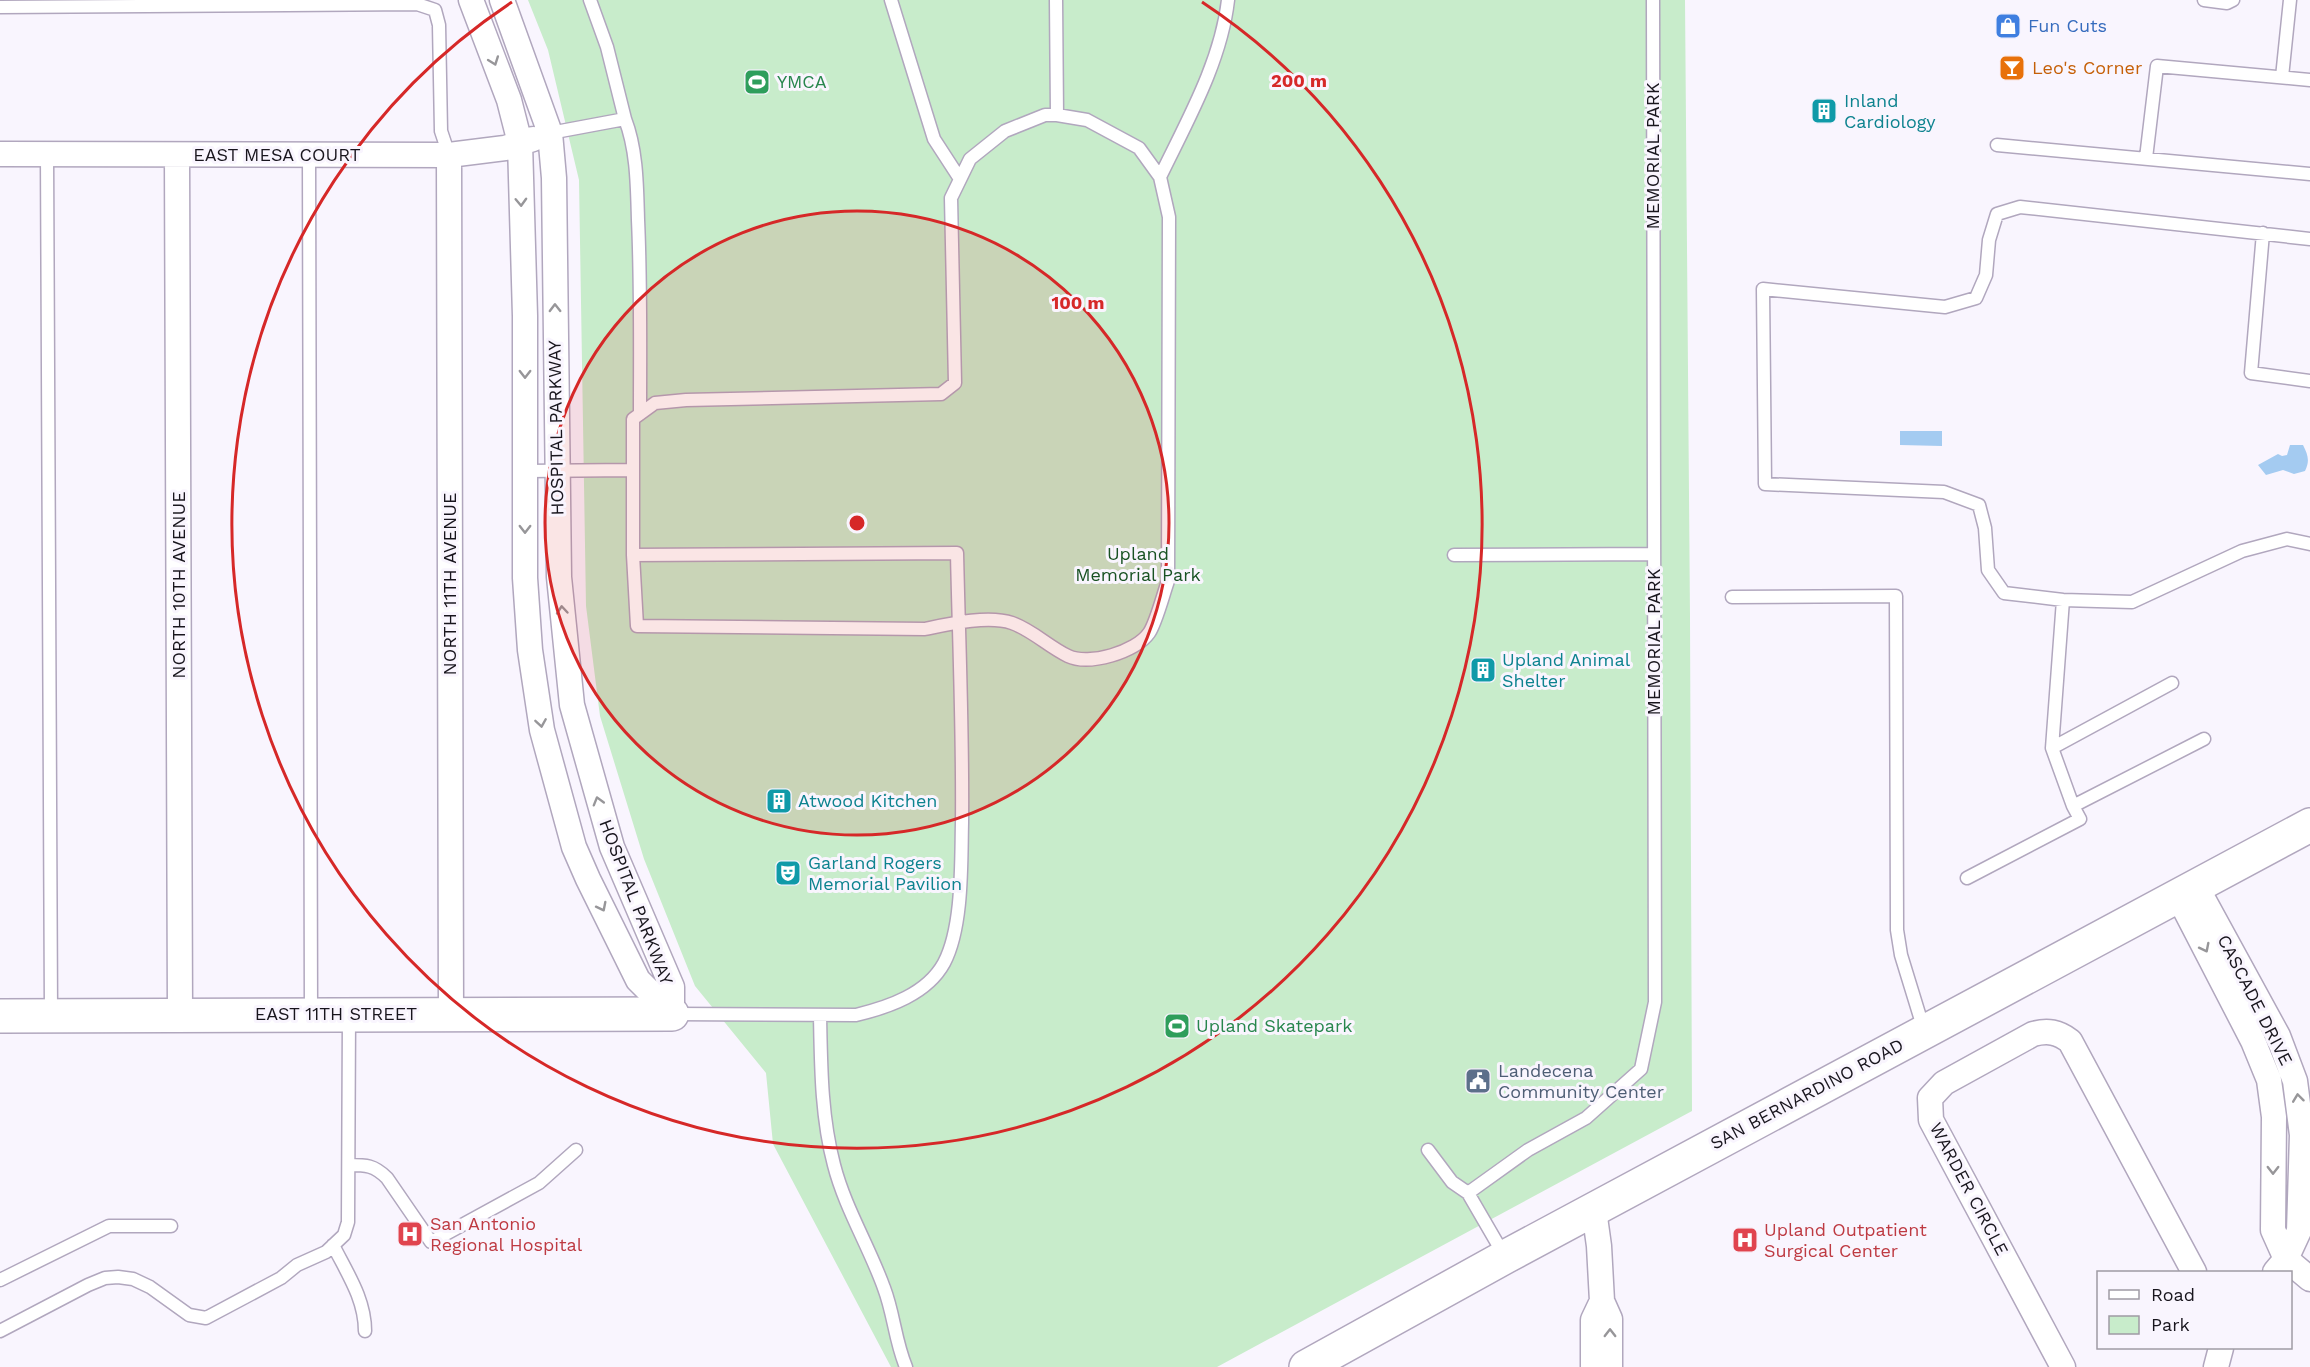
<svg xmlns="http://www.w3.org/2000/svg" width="2310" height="1367" viewBox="0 0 2310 1367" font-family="'Work Sans',sans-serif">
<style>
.green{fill:#c8eccb}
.water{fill:#a4cbf1}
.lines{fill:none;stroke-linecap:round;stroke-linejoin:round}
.lane-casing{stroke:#b1a7be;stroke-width:15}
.street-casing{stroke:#b1a7be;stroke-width:27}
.secondary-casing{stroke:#b1a7be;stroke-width:36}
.lane{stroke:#fff;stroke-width:12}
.street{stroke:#fff;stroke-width:24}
.secondary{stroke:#fff;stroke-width:33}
.oneway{stroke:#979699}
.ring{fill:none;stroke:#d62828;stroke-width:3}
.labels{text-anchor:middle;stroke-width:6;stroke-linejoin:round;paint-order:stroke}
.shop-label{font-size:18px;fill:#366cbe;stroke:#f9f5fe;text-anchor:start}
.food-label{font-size:18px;fill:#c56008;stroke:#f9f5fe;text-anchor:start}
.leisure-label{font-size:18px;fill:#27864d;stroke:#f9f5fe;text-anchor:start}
.culture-label{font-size:18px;fill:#0d838f;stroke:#f9f5fe;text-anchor:start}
.street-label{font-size:18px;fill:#18151d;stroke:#f9f5fe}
.park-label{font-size:18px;fill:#185223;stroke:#f9f5fe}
.service-label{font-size:18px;fill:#4e5e75;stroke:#f9f5fe;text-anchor:start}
.health-label{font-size:18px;fill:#be3a42;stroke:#f9f5fe;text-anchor:start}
.centre{fill:#d62828;stroke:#f9f5fe;stroke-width:3}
.ring-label{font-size:18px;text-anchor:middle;font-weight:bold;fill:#d62828;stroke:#f9f5fe;stroke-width:6;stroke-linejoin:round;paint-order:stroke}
</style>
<rect width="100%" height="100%" fill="#f9f5fe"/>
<path class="green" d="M528,0h1157l5,618 2,493 -475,256h-326l-118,-223 -7,-71 -71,-87 -51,-127 -44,-143 -14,-110 -7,-426 -31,-130z"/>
<path class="water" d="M1900,431h42v15l-42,-1z
M2290,445h13c5,10 7,16 2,26l-11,3 -11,-4 -17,5 -8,-10 20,-11 4,2 5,-1z"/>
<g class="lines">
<g class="lane-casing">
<path id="lane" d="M891,0l43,139 26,40
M1056,0l1,115 30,5 52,28 21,29 9,40 -1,364c-5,14 -12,42 -19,52 -13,19 -60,33 -81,23 -19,-9 -36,-26 -56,-33 -24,-8 -63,1 -87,6l-288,-3 -4,-71v-136l22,-16 31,-3 255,-6 14,-11 -4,-185 19,-39 35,-28 40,-16h12
M2204,0l23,3 6,-3
M0,7l417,-3 18,6 4,15 2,106 8,24
M2282,77l8,-77
M625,119c12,31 12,67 13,101 3,65 2,129 2,194
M550,133l75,-14 -18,-72 -17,-47
M1997,145l313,29
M47,154l4,860
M309,154l2,860
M2146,158l11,-92 153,14
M1160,177c27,-56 61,-115 68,-177
M2263,233l-12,140 59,8
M2310,239l-290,-32 -23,7 -8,26 -3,35 -10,23 -31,9 -182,-18 2,195 179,8 35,13 6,23 3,42 16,23 59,7 69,2 110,-51 45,-12 23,5
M525,471l108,-1
M633,555l324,-2c2,90 6,180 5,270 -1,40 1,104 -18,140 -17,31 -55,44 -88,52l-183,-1
M1454,555l199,-1
M1732,597l164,-1 1,334 4,25 23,75
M2063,600l-11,148 21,58 131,-67
M2052,748l120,-65
M1967,878l113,-59 -7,-13
M820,1015c1,50 1,101 14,150 11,43 35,81 50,123 10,26 11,53 22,79
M1428,1150l24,32 16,11 36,62
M349,1165c17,0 25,0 38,13l44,64 108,-59 37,-33
M1468,1193l60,-43 58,-32 55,-49 14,-67 -2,-1002
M333,1245c14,28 32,54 32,86
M0,1280l109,-54h62
M0,1331l88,-46 17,-7 13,-1 15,2 17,8 39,28 17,3 75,-40 16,-13 29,-13 18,-17 4,-13 1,-207"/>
</g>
<g class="street-casing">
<path id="street" d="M471,0l38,100 11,43 5,173v262l5,72 12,80 32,117 14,32 50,101 34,34
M502,0l48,133 4,45 5,399 13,128 40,142 60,140v27
M0,154l449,1 56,-7 28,-9
M177,155l3,860
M449,155l2,859
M2196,886l82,150 17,45 7,54 -3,96 -13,28 -11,13
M2178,896l75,145 16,39 5,37 -1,113 13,29 24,20
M1594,1210l5,36 3,55 8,18v48
M1593,1367v-47l9,-19
M2063,1367l-132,-247 -1,-22 14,-15 89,-49c15,-4 25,-2 37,7l124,231
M2216,1367l5,-19"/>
</g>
<g class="secondary-casing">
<path id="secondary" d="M0,1016l672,-2
M1306,1367l199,-110 805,-432"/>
</g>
<use href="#lane" class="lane"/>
<use href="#street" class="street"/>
<use href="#secondary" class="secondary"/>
</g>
<defs><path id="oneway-chevron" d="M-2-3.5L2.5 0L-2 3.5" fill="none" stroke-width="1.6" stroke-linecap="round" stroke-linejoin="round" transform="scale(1.5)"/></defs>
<g class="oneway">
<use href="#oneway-chevron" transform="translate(494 61) rotate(70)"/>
<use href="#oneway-chevron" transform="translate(521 202) rotate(88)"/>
<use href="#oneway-chevron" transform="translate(555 308) rotate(-91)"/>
<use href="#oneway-chevron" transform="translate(525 374) rotate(90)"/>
<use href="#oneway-chevron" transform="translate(525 529) rotate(90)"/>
<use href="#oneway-chevron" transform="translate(562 610) rotate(-95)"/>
<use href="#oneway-chevron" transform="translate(541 723) rotate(81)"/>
<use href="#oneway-chevron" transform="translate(598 801) rotate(-106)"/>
<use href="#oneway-chevron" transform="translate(602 907) rotate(63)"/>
<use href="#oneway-chevron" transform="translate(2205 948) rotate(63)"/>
<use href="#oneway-chevron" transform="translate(2298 1098) rotate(-97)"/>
<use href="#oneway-chevron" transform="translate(2273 1170) rotate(90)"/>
<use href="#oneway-chevron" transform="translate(1610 1333) rotate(-90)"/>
</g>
<circle cx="857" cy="523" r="312" fill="#d62828" fill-opacity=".12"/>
<g class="ring">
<circle cx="857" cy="523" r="312"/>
<path d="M1202 2A625 625 0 1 1 512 2"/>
</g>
<defs>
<g id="shop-square" transform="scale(1.35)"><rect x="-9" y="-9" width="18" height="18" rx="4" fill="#3f7fe0" stroke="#f9f5fe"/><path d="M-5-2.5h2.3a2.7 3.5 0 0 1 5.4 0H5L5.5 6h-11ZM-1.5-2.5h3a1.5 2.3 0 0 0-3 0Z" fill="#fff"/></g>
<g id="bar-square" transform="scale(1.35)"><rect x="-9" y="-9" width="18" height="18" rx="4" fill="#e8710a" stroke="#f9f5fe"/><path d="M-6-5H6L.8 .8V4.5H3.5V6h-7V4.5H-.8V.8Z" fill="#fff"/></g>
<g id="stadium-square" transform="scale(1.35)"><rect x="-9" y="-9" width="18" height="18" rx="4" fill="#2e9e5b" stroke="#f9f5fe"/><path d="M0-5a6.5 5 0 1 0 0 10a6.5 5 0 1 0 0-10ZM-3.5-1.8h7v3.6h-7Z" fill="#fff"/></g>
<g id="building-square" transform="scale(1.35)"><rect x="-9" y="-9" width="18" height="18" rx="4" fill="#0f9aa8" stroke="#f9f5fe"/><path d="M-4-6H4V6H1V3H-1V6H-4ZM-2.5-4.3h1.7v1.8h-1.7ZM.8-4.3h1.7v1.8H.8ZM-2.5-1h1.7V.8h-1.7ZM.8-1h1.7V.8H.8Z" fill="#fff"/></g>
<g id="theatre-square" transform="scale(1.35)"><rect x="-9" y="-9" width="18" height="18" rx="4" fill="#0f9aa8" stroke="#f9f5fe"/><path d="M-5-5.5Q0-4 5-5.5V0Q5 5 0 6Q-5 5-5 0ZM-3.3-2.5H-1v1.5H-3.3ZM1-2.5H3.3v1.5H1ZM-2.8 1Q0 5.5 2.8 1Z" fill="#fff"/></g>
<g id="civic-square" transform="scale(1.35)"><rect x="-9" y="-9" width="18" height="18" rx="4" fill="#5c6f8a" stroke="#f9f5fe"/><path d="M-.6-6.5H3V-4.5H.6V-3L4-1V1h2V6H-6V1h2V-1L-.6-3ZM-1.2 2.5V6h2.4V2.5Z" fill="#fff"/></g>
<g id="hospital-square" transform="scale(1.35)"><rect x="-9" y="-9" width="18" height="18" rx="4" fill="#e0444e" stroke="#f9f5fe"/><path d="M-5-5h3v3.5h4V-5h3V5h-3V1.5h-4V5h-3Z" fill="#fff"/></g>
</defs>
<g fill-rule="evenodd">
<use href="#shop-square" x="2008" y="26"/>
<use href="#bar-square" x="2012" y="68"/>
<use href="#stadium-square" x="757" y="82"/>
<use href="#building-square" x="1824" y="111"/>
<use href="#building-square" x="1483" y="670"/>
<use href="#building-square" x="779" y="801"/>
<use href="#theatre-square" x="788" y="873"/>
<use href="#stadium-square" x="1177" y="1026"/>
<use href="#civic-square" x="1478" y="1081"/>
<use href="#hospital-square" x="410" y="1234"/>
<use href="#hospital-square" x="1745" y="1240"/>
</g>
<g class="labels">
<g class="shop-label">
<text x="2028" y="32">Fun Cuts</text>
</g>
<g class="food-label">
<text x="2032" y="74">Leo's Corner</text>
</g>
<g class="leisure-label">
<text x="777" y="88">YMCA</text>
<text x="1196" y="1032">Upland Skatepark</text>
</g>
<g class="culture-label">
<text x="1844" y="107">Inland<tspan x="1844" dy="21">Cardiology</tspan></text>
<text x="1502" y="666">Upland Animal<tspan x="1502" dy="21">Shelter</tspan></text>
<text x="798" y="807">Atwood Kitchen</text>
<text x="808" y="869">Garland Rogers<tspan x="808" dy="21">Memorial Pavilion</tspan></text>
</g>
<g class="street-label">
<text x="277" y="161">EAST MESA COURT</text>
<text transform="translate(1653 156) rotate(-90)" y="6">MEMORIAL PARK</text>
<text transform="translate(556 428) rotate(-91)" y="6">HOSPITAL PARKWAY</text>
<text transform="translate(450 584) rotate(-90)" y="6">NORTH 11TH AVENUE</text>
<text transform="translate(179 585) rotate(-90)" y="6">NORTH 10TH AVENUE</text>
<text transform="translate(1654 642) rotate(-90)" y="6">MEMORIAL PARK</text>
<text transform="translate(636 902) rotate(69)" y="6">HOSPITAL PARKWAY</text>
<text transform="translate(2255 1000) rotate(63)" y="6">CASCADE DRIVE</text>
<text x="336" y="1020">EAST 11TH STREET</text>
<text transform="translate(1807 1094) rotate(-28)" y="6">SAN BERNARDINO ROAD</text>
<text transform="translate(1969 1189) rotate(62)" y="6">WARDER CIRCLE</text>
</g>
<g class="park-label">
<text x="1138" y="560">Upland<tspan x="1138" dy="21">Memorial Park</tspan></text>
</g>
<g class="service-label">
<text x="1498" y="1077">Landecena<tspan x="1498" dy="21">Community Center</tspan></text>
</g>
<g class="health-label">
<text x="430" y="1230">San Antonio<tspan x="430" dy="21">Regional Hospital</tspan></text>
<text x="1764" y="1236">Upland Outpatient<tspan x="1764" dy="21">Surgical Center</tspan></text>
</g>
</g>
<circle cx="857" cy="523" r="9" class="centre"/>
<g class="ring-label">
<text x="1299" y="87">200 m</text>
<text x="1078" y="309">100 m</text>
</g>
<rect x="2097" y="1271" width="195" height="78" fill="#f9f5fe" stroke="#9f9ba4" stroke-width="1.5"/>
<rect x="2109" y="1290" width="30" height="9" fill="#ffffff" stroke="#9f9ba4" stroke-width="1.5"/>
<text x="2151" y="1301" font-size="18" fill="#18151d">Road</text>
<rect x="2109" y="1316" width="30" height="18" fill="#c8eccb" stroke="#9f9ba4" stroke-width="1.5"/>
<text x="2151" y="1331" font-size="18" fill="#18151d">Park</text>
</svg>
